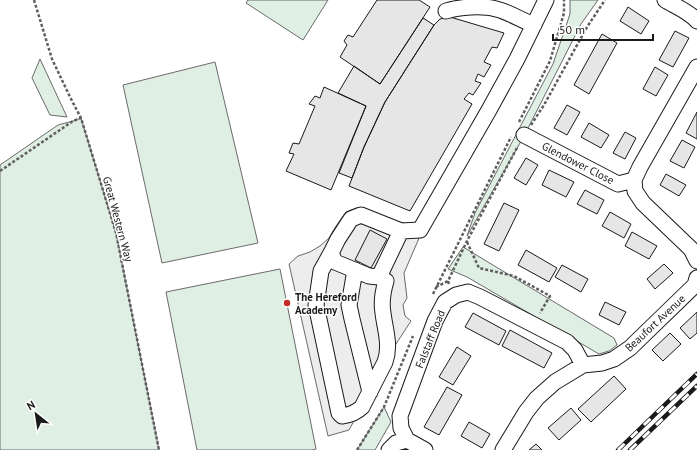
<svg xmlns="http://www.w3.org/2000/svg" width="697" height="450" viewBox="0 0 697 450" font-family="'PT Sans',sans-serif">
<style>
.green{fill:#e0efe3;stroke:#6a6a6a}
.parking{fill:#ededed;stroke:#6a6a6a}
.building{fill:#e6e6e6;stroke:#1a1a1a}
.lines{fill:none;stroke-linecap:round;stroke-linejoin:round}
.minor-casing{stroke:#1a1a1a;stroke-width:17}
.path{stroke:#5f5f5f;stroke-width:2.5;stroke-dasharray:3 2;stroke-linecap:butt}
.minor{stroke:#fff;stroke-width:15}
.rail-casing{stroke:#1a1a1a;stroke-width:4.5}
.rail{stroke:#fff;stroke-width:3;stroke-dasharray:9;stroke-linecap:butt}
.poi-dot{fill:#c62828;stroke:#fff;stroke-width:1.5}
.labels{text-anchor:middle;stroke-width:3;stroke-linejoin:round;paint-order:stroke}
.street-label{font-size:11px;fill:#1a1a1a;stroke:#fff}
.poi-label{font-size:11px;font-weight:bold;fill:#1a1a1a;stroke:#fff;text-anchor:start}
</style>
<rect width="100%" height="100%" fill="#fff"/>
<path class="green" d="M248,0h80l-25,40 -57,-37z
M570,0h28l-17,24 -57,112 -57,100 8,-23 78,-149 17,-50z
M40,59l27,58 -17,-2 -18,-37z
M215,62l43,181 -96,20 -39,-178z
M81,118l35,115 43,217h-159v-285l58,-40 15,-4z
M463,247l151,91 3,7 -8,6 -10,3 -132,-77 -19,-8z
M280,269l36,180 -4,1h-115l-31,-158z
M384,407l7,15 -16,28h-18z"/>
<path class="parking" d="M356,208l10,1 17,8 40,12 -19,44 3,25 -4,7 2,11 6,5 -17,26 -45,83 -21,6 -39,-172 9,-8 12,-4 10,-6 9,-8 7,-12 10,-14z"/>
<path class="building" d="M377,0h42l11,7 -50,77 -40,-27 7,-12 -3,-4 4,-6 5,2z
M628,7l21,14 -8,13 -21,-13z
M450,17l54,16 -7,15 -5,-1 -8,15 7,3 -7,12 -6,-3 -3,7 6,2 -8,12 -4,-2 -5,6 8,5 -62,107 -61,-25 15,-39 21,-45 49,-77 6,-6z
M423,18l11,7 -49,77 -21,45 -12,31 -13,-5 27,-67 -28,-13 16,-27 26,18z
M675,31l14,7 -16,29 -14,-7z
M602,34l15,9 -28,51 -15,-9z
M655,67l13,8 -12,21 -13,-7z
M324,87l42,19 -35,84 -45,-19 8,-17 -5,-1 4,-10 6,1 16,-38 -6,-2 6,-8 5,2z
M567,105l13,7 -13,23 -13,-7z
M697,112v27l-11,-6z
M589,123l20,12 -8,13 -20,-11z
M625,132l11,6 -11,21 -12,-6z
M682,140l13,7 -11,21 -14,-7z
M526,158l12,7 -12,20 -12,-7z
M549,170l25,12 -8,15 -24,-12z
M666,174l20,11 -7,11 -19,-11z
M585,190l19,10 -7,14 -20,-10z
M504,203l15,7 -20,41 -15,-7z
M610,212l21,12 -7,14 -22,-12z
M370,230l17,9 -16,29 -16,-8z
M632,232l25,14 -8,13 -24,-13z
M526,250l31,18 -8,14 -31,-17z
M664,264l9,9 -18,16 -8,-10z
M562,265l26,14 -7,13 -26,-15z
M605,302l21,10 -7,13 -20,-10z
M697,312v21l-7,6 -10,-11z
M473,313l33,18 -7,14 -34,-18z
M510,330l42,23 -8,15 -42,-22z
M670,333l11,11 -18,17 -11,-11z
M457,347l14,9 -18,29 -14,-8z
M614,376l12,13 -35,33 -13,-13z
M447,387l15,8 -23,40 -15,-8z
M571,408l10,12 -22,20 -11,-12z
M469,422l21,12 -8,14 -21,-12z
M536,444l6,6h-13z"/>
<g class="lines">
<g class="minor-casing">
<path id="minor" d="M665,0c10,6 25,12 32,21
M446,11c13,-4 36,-6 50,-2 13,3 25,11 38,16
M697,67l-57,100 -6,13 1,11 8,12 48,46 6,12
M524,135l94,49 16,-4
M401,231l-22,46 -10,-1 -34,-14 -4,-9 7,-14 13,-20 10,-4 40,16 19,-1 69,-120 28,-51 29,-59
M331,253l-10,18 -5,34 23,108 3,3c8,-1 14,-3 20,-9l23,-45c6,-17 0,-32 -2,-49 -2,-11 0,-22 3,-32l-7,-4
M355,270l-6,35 3,14 18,73
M407,440l-6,-12 -1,-12 35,-95 10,-19 11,-7 12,-3 12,5 87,45 8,8 8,15
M389,450l7,-7 11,-3 18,10
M503,450l23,-38 11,-14 18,-16 28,-17 19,-2 12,-4 16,-11 65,-63 2,-7"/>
</g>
<path class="path" d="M34,0l18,59 18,38 11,21 35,115 43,217
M519,122l31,-61 14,-48v-13
M531,125l13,-20 43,-78 18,-27
M0,171l73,-50 8,-3
M467,242l12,26 35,8 36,20 -10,17
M449,284l-1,-3 19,-40 51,-95
M436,287l12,-6
M433,294l78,-157
M357,450l27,-43 29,-71"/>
<use href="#minor" class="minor"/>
<g class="rail-casing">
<path id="rail" d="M618,450l57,-55 22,-21
M630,450l67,-64"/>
</g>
<use href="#rail" class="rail"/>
</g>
<circle class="poi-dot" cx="287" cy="303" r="4"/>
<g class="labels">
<g class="street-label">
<text transform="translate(578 163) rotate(27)" y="4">Glendower Close</text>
<text transform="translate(118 219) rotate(75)" y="4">Great Western Way</text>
<text transform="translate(655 323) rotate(-43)" y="4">Beaufort Avenue</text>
<text transform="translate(430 339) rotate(-68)" y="4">Falstaff Road</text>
</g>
<g class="poi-label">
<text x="295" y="301">The Hereford<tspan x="295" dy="13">Academy</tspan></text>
</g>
</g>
<g transform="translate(36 414) rotate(330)" stroke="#ffffff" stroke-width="3" paint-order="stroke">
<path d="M0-3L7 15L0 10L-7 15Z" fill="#1a1a1a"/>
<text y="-6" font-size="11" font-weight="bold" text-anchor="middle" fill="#1a1a1a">N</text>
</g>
<path d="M553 34v6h100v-6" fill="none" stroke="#1a1a1a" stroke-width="2"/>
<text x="559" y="34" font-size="12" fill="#1a1a1a" stroke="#ffffff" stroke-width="3" paint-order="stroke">50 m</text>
</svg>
